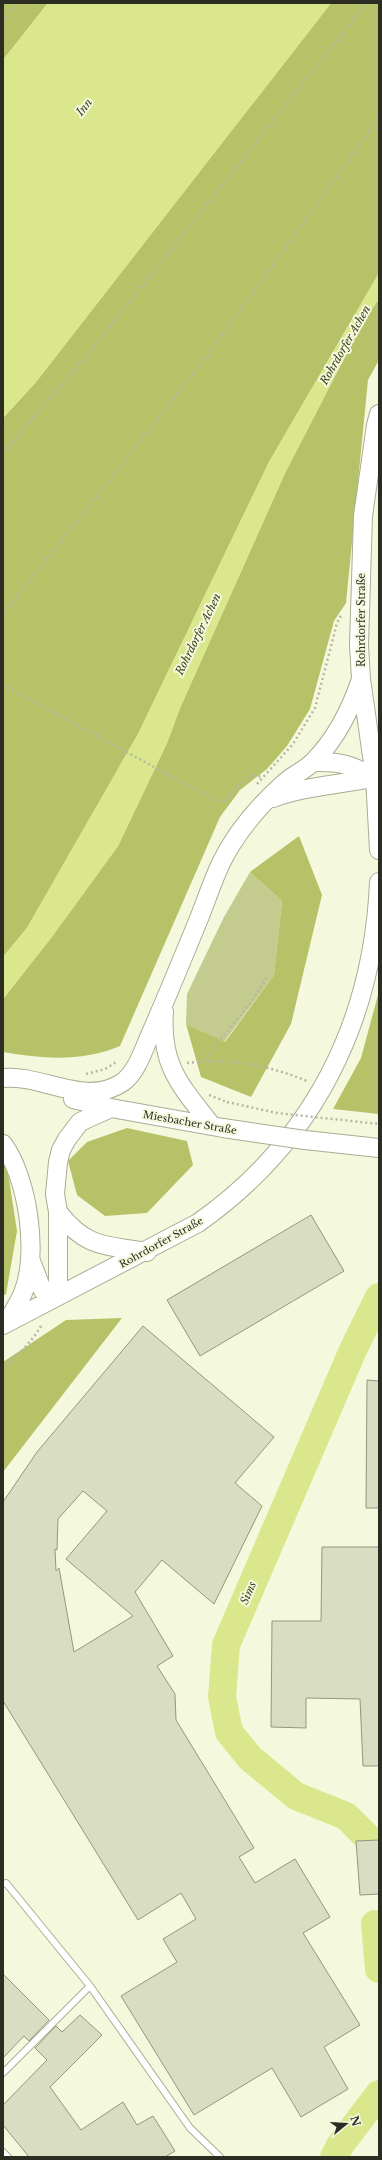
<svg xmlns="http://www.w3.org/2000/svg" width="382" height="2160" viewBox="0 0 382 2160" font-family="'Libre Baskerville',serif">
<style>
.green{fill:#c3cb8f}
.forest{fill:#b7c268}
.water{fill:#dbe78c}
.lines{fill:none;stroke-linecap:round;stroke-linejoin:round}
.river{stroke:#dbe78c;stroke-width:28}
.building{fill:#d9ddc2;stroke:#93977e;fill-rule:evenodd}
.service-casing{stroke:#a9ad94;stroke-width:8}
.secondary-casing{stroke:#a9ad94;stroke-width:20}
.path{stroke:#b4b8a2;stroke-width:2.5;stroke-dasharray:2 3;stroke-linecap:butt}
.service{stroke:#fff;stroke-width:6}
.secondary{stroke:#fff;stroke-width:18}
.secondary-bridge-casing{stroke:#a9ad94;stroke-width:20;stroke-linecap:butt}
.path-bridge{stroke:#b4b8a2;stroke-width:2.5;stroke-dasharray:2 3;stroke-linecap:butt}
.secondary-bridge{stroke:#fff;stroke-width:18}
.labels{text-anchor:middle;stroke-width:4;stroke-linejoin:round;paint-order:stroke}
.street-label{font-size:10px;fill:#2b2d23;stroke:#f4f9de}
.water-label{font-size:11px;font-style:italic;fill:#3a3f18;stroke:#f4f9de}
</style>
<rect width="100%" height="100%" fill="#f4f9de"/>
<path class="green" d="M250,872l32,29 -8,74 -50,67 -38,-18 1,-30 37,-77z"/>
<path class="forest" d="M3,3h45l-45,57z
M331,3h48v270l-110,189 -131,272 -111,194 -24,29v-539l33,-36z
M379,299v61l-11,20 -22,223 -12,18 -24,88 -23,37 -20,23 -27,21 -20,27 -100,229c-38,16 -77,13 -117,6v-53l48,-61 67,-92 49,-103 13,-35 105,-235 79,-153z
M299,836l23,59 -31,129 -40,73 -50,-20 -15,-53 39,18 49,-67 8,-74 -32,-29z
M379,991v123l-46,-5 28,-51z
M127,1128l60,13 6,24 -46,48 -42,3 -28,-21 -9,-34 19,-19z
M3,1161l4,5 10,65 -11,63 -3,2z
M122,1318l-119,154v-110l63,-42z"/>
<path class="water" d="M48,3h283l-295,379 -33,36v-358z
M379,273v26l-15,21 -79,153 -105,235 -13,35 -49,103 -67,92 -48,61v-42l24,-29 111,-194 131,-272z"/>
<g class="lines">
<path class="river" d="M369,1839l-23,-23 -50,-20 -46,-38 -21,-26 -7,-35 4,-52 127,-295 26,-53
M375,1924l4,45
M334,2157l7,-13 38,-50"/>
</g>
<path class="building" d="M311,1215l33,56 -144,85 -33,-56z
M143,1326l131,111 -39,46 27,23 -48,98 -52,-44 -27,32 38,64 -16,10 18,28 1,26 78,128 -15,9 16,26 40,-24 35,58 -27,16 57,92 -36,22 24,42 -47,28 -29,-49 -78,47 -73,-119 56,-34 -14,-23 33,-20 -15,-26 -43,27 -135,-219v-199l34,-50zM83,1491l24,20 -41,48 67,57 -59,36 -15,-84 -3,3 -1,-22 2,1 1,-31z
M367,1380l12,1v127h-13z
M322,1547h57v219h-16l-3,-67 -54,-1v30l-35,-1 1,-106h49z
M379,1840v54l-19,1 -4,-54z
M3,1974l46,46 -20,21 -5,-5 -21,22z
M80,2015l22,20 -52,52 31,43 42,-28 14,23 16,-9 22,35 -10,6h-136l-26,-32v-20l44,-45 -12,-12 21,-22 6,6z"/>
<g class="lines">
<g class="service-casing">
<path id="service" d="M3,1884l3,-1 84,103 100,142 30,29
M3,2073l87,-87
M3,2152l5,5"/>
</g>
<g class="secondary-casing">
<path id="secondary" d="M379,414l-3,11 -13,91 -4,129 2,34 14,98 4,73
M313,762c28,-1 37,3 62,15
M273,798c32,-12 68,-13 102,-21
M164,1012c-4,54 17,74 48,114
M3,1078c39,-4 83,30 120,4 14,-10 21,-34 28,-49 17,-39 33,-78 49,-117 7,-18 13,-36 21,-53 15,-31 36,-55 61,-78 9,-9 22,-14 31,-23 23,-23 38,-53 48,-83
M73,1099l38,9 112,20
M3,1144c25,34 36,110 20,149 -4,10 -11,20 -16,30
M58,1212c28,36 46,33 89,40
M31,1261l10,26 8,13
M58,1296v-84l-3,-18 3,-32 3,-12 6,-11 13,-17 31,-14
M3,1325l195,-102c115,-81 175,-200 181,-341"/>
</g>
<path class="path" d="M3,22l12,-19
M3,453l86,-100 278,-350
M3,615l205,-260 171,-237
M3,685l212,115 9,1 21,-21 8,-5 9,2
M257,784l36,-40 22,-36 22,-85 3,-6 4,-2
M207,1060l8,-14 34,-41 18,-28
M187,1063c42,-5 81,2 120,18
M86,1074l19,-5 13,-8
M209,1095l18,7
M3,1368c15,-13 30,-27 39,-44"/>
<use href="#service" class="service"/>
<use href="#secondary" class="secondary"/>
<g class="secondary-bridge-casing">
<path id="secondary-bridge" d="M223,1128l82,12 74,8"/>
</g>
<path class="path-bridge" d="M227,1102l50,11 102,11"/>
<use href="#secondary-bridge" class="secondary-bridge"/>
</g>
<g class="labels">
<g class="street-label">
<text transform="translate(361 620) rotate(-90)" y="4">Rohrdorfer Straße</text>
<text transform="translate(190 1122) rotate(10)" y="4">Miesbacher Straße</text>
<text transform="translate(161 1242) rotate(-29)" y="4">Rohrdorfer Straße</text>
</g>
<g class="water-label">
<text transform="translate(84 107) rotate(-52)" y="4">Inn</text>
<text transform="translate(345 345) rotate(-60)" y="4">Rohrdorfer Achen</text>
<text transform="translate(198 634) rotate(-64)" y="4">Rohrdorfer Achen</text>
<text transform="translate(248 1593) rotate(-67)" y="4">Sims</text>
</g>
</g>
<rect width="382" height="2160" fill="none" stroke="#2b2d23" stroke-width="8"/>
<g transform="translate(346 2124) rotate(72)" stroke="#f4f9de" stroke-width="3" paint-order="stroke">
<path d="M0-3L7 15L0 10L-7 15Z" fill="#2b2d23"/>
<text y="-6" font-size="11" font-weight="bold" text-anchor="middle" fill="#2b2d23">N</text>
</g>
</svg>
